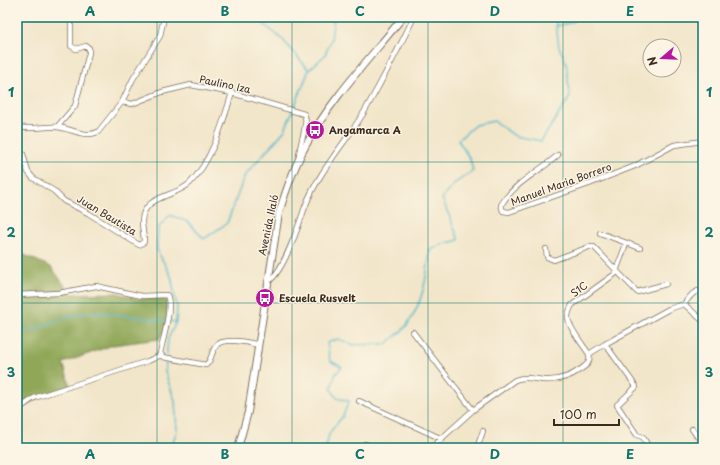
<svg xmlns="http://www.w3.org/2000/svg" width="720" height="465" viewBox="0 0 720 465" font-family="'Playpen Sans',sans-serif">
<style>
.green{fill:#b5c162;stroke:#787640}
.forest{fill:#90a758;stroke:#66683b}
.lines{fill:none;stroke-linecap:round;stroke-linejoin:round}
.stream{stroke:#4bb5c9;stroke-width:1.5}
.minor-casing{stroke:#7b6c5a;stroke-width:6}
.secondary-casing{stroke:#7b6c5a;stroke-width:8}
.minor{stroke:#fff;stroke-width:4.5}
.secondary{stroke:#fff;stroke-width:6}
.grid{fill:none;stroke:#0f766e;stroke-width:1;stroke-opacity:0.55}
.labels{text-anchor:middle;stroke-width:3;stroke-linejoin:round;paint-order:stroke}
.street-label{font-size:10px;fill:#3b2a1e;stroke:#fcf5e5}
.poi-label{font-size:10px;font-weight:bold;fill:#3b2a1e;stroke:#fcf5e5;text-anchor:start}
.neatline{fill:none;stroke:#0f766e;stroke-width:1.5}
.grid-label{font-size:13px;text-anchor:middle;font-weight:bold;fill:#0f766e}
</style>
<rect width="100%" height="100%" fill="#fcf5e5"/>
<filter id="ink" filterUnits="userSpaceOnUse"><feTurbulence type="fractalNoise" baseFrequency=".025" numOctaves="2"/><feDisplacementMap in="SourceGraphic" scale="8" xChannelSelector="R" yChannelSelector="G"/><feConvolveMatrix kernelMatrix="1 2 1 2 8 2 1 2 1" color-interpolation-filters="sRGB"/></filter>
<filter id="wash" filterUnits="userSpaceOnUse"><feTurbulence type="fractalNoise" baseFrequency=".012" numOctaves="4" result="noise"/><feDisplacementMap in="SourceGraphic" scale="16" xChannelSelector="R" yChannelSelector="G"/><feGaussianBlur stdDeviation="0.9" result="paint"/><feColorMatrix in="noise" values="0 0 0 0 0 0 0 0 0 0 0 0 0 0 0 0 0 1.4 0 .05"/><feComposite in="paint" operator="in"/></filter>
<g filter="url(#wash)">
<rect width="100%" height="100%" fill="#f2e6ca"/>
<path class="green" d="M17,65h3l-2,54h-1z"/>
<path class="forest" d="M17,244l5,10 29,13 20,27 46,-1 21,6 27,-2c5,18 4,26 -6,42l-46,6 -50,18 7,22 -53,23z"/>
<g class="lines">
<path class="stream" d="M255,17l28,23 26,30
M557,26l15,-4 8,-5
M17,332l13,-1 41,-15 25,-4 80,10
M171,448l6,-18 -2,-29 -10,-29 3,-33 8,-17 1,-15 -6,-31 -14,-26 1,-22 12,-13 18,7 16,17 23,-16 18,-48 40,-45 24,-60 16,-15 6,-15 3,-23
M325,448l5,-16 13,-16 6,-15 -12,-3 -6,-9 4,-14 7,-8 -12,-6 -3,-18 11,-4 16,6 32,-1c7,-6 16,-12 21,-19 16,-22 20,-49 23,-75l13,-6 16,-4 -17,-42 13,-15 18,-12 -3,-12 -12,-19 17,-15 19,-4 21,15 26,5 29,-44 -4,-35 -7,-15 -4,-30"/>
</g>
</g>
<g filter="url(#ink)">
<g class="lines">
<g class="minor-casing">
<path id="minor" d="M122,102l11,-23 27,-43 4,-19
M17,127c14,3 27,-1 41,0 14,2 26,11 40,5l24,-30 10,2 30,-12 29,-7 41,8 72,21c6,8 -6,32 -5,44
M57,127l18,-21 14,-53v-5l-3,-2 -10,3 -5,-3v-29
M17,151l6,3 5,18 5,6 21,13 10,10 24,12 51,32 5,-3c0,-7 -2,-14 -2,-21 1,-26 34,-24 48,-38 22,-22 33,-61 42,-90
M558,155c-20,18 -42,26 -57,50l2,6 6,1 80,-28 46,-18 39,-21 29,-4
M600,233l40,15
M546,249l1,8 7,3 35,-13h5l43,45 29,-8
M267,282c16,-7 32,-58 38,-75 14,-37 41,-64 61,-98 17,-30 33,-61 48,-92
M17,295l42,-2 37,-7 46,10 25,-1c6,11 -4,45 -7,58l3,4 43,8c6,-5 5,-13 10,-19 6,-9 33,-4 42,-1
M684,304l19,17
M684,304c5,-6 10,-15 19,-13
M413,332l60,78
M605,344l64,-35 15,-5
M589,354l16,-10 30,41 1,2 -19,18 20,30 6,2 6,11
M589,354c-5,-8 -21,-27 -21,-37 0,-4 2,-8 4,-12l43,-31 11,-30
M359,401l81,37
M17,410l17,-12 114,-37 13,-6
M692,429l11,16
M365,444l8,4
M431,448l42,-38 42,-30c10,-4 18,-1 28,0 14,1 27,-3 38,-11 6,-4 10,-7 8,-15
M477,448l6,-17"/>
</g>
<g class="secondary-casing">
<path id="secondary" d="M238,448l10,-36 31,-199c7,-23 15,-46 27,-68 24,-45 65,-88 97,-128"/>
</g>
<use href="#minor" class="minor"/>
<use href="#secondary" class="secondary"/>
</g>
</g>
<path class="grid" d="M157,17v431M292,17v431M428,17v431M563,17v431M17,162h686M17,303h686"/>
<defs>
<g id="bus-disc" transform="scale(1)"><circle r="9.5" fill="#b5179e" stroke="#fcf5e5"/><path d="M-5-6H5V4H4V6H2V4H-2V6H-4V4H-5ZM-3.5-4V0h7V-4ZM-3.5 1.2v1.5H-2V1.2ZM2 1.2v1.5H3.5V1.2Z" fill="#fff"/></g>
</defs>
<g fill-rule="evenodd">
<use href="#bus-disc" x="315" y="130"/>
<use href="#bus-disc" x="265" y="298"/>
</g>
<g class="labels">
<g class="street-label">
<text transform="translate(225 84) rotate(12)" y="4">Paulino Iza</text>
<text transform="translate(561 184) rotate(-20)" y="4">Manuel Maria Borrero</text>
<text transform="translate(107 215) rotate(31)" y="4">Juan Bautista</text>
<text transform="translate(268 225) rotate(-78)" y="4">Avenida Ilaló</text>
<text transform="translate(579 289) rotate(-36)" y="4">S1C</text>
</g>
<g class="poi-label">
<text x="329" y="134">Angamarca A</text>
<text x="279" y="302">Escuela Rusvelt</text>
</g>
</g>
<rect width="720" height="465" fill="none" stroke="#fcf5e5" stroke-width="44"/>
<g transform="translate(662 58) rotate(251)"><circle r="19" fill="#fcf5e5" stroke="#afa495"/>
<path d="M0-3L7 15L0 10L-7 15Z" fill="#b5179e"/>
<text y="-6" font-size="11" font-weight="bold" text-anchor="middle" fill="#3b2a1e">N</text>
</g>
<path d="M554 419v6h65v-6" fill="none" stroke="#3b2a1e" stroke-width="2"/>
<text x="560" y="419" font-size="12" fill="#3b2a1e" stroke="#fcf5e5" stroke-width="3" paint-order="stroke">100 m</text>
<rect x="22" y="22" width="676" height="421" class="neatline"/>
<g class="grid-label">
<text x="90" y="16">A</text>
<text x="225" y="16">B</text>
<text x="360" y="16">C</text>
<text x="495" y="16">D</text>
<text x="630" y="16">E</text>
<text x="11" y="97">1</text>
<text x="709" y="97">1</text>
<text x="11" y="237">2</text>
<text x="709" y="237">2</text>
<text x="11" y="377">3</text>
<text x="709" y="377">3</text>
<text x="90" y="459">A</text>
<text x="225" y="459">B</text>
<text x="360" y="459">C</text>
<text x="495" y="459">D</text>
<text x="630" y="459">E</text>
</g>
</svg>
